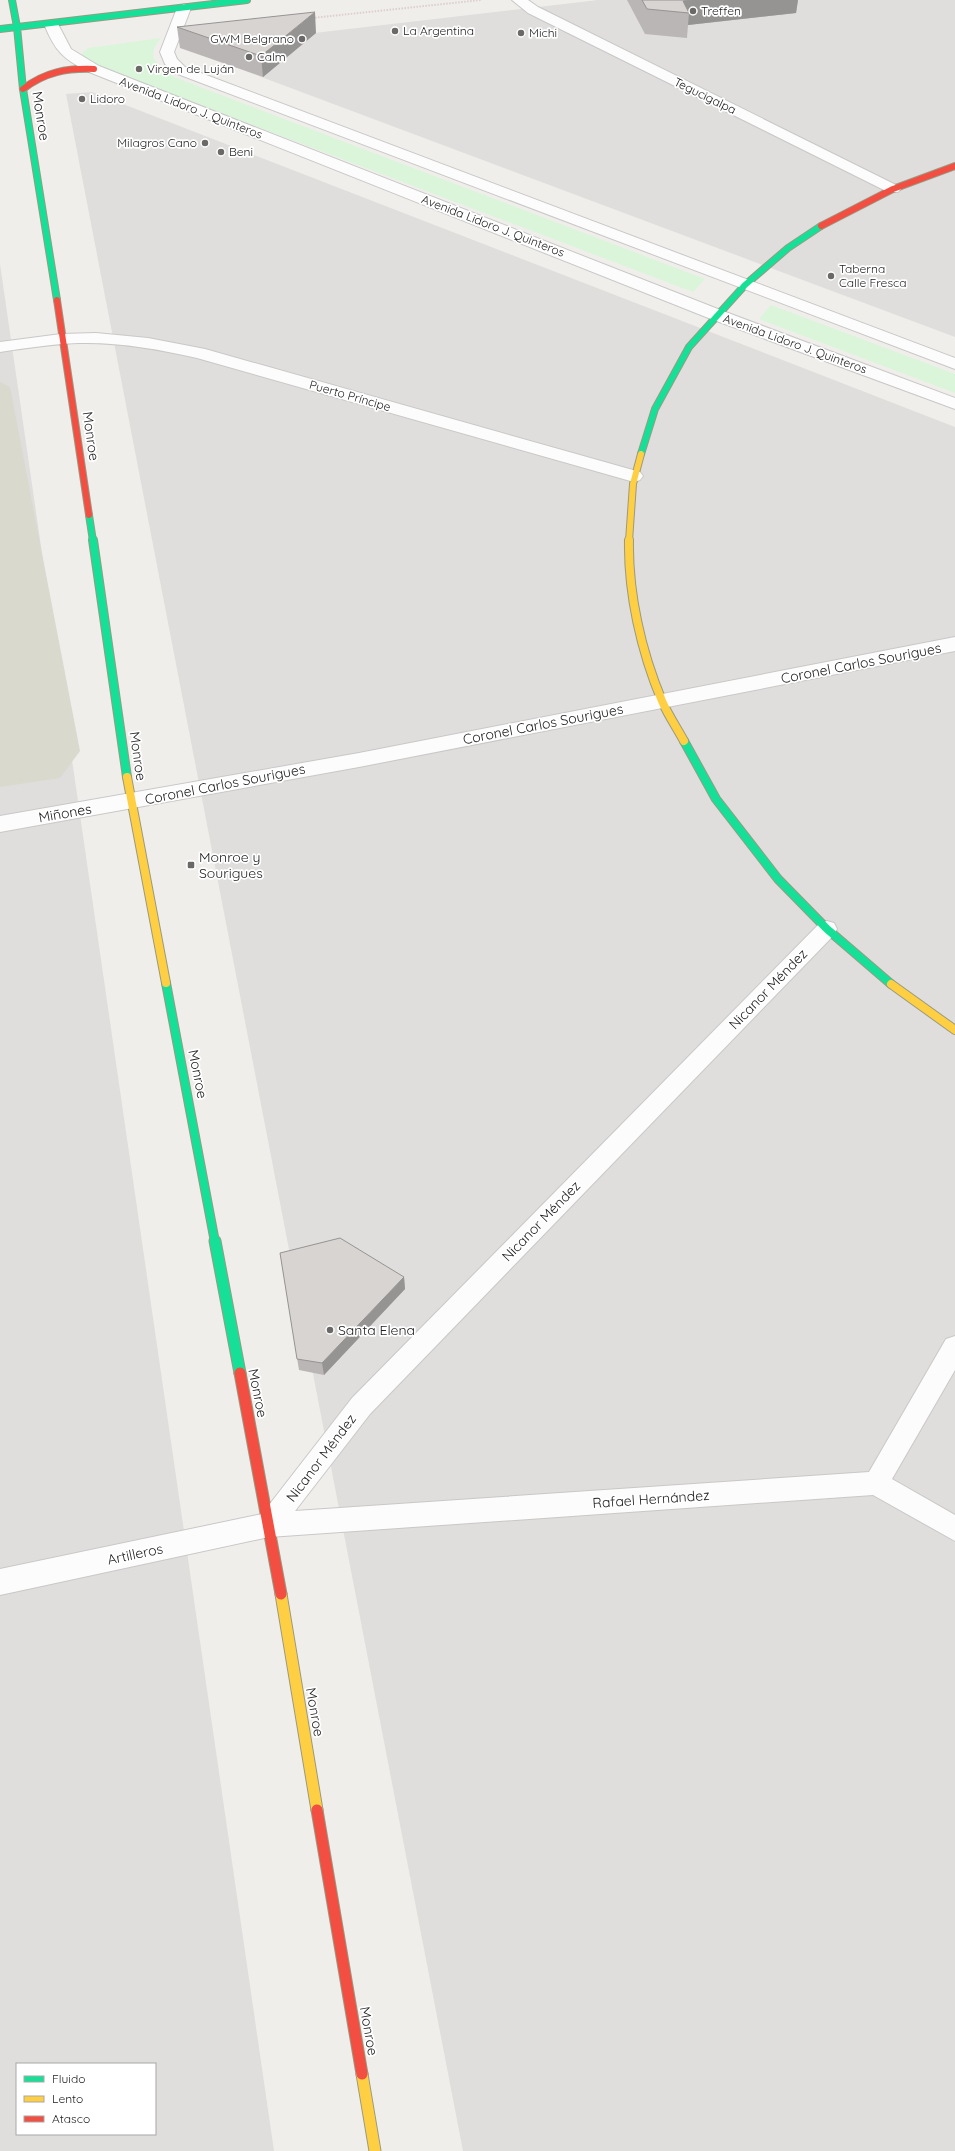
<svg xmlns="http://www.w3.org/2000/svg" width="955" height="2151" viewBox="0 0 955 2151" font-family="Quicksand,sans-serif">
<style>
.residential{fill:#dfdedc;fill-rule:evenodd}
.construction{fill:#d9d9cd}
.park{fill:#daf5da}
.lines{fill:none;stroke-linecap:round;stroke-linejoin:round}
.street-casing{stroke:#c9c8c7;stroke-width:2}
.fast-far2-casing{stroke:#999a82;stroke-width:8}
.fast-far1-casing{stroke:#999a82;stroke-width:10}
.fast-casing{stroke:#999a82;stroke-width:13}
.slow-far2-casing{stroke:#999a82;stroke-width:8}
.slow-far1-casing{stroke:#999a82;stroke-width:10}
.slow-casing{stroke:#999a82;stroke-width:13}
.jam-far1-casing{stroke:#999a82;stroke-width:8}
.jam-casing{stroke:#999a82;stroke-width:13}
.path{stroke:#dccecd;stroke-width:2;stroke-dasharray:1.5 1.5;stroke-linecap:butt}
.street{fill:#fdfcfc;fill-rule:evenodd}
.fast-far2{stroke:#16e098;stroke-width:6}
.fast-far1{stroke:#16e098;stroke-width:8}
.fast{stroke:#16e098;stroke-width:11}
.slow-far2{stroke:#ffcf43;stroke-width:6}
.slow-far1{stroke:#ffcf43;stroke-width:8}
.slow{stroke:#ffcf43;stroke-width:11}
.jam-far1{stroke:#f24e42;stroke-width:6}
.jam{stroke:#f24e42;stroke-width:11}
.wall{fill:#b9b6b5}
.shaded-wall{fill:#969493}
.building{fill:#d7d4d2;stroke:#969493}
.poi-dot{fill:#6a6968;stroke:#fff;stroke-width:1.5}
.labels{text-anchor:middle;stroke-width:3.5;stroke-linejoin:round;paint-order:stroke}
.far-poi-label{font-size:12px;fill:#222;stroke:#fff;text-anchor:start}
.far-street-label{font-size:12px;fill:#222;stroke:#fff}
.street-label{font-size:14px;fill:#222;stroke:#fff}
.poi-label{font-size:14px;fill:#222;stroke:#fff;text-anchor:start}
</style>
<rect width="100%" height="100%" fill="#f0eeeb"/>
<path class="residential" d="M598,0h357v337l-742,-278 7,-15z
M92,92l863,335v1724h-492l-397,-2057z
M0,264l274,1887h-274zM17,2064h138v70h-138z"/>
<path class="construction" d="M0,382l10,5 70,364 -20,27 -60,9z"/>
<path class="park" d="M161,38l-7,10 -1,9 6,9 15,11 531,202 -12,13 -612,-232 2,-8 5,-4z
M771,305l184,69v19l-196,-74z"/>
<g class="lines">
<g class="street-casing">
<path id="street" d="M512,0h16l10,7 360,179 3,3 -3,3h-10l-360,-179z
M184,4l7,4 -17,44 3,7 8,8 770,291v11l-780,-296 -10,-9 -5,-12 17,-44z
M51,20l7,4 13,25 28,17 624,245 232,87v11l-244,-90 -622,-247c-26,-13 -34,-21 -45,-48z
M96,333l52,5 57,11 435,123 3,4 -3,4 -6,2 -437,-124c-39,-9 -78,-16 -118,-15 -27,1 -53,5 -79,9v-10l61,-8z
M955,637v14l-596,116 -359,65v-16l359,-63z
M827,921l7,2 3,6 -3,6 -464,479 -75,97 574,-39 77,-133 9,-3v34l-63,109 63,36v26l-82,-46 -604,42 -269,58v-26l262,-55 90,-116 468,-475z"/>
</g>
<g class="fast-far2-casing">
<path id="fast-far2" d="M12,0l5,27 6,62 34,211
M0,29l247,-29
M641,454l14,-45 34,-62 56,-62 43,-37 33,-22
M89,515l4,26"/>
</g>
<g class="fast-far1-casing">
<path id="fast-far1" d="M93,540l34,237
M684,741l32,58 62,80 49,50 64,55
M166,983l49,259"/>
</g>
<g class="fast-casing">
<path id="fast" d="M215,1241l25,132"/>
</g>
<g class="slow-far2-casing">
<path id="slow-far2" d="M629,541l4,-57 8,-30"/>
</g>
<g class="slow-far1-casing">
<path id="slow-far1" d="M629,540c-1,53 12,111 33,161 6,14 15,27 22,40
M127,777l39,206
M891,984l64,46"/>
</g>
<g class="slow-casing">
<path id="slow" d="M281,1594l36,216
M362,2074l13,77"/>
</g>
<g class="jam-far1-casing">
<path id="jam-far1" d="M23,89c22,-17 44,-21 71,-20
M821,226l72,-37 62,-23
M57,300l32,215"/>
</g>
<g class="jam-casing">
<path id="jam" d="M240,1373l41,221
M317,1810l45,264"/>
</g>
<path class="path" d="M312,18l169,-18"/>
<use href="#street" class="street"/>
<use href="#fast-far2" class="fast-far2"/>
<use href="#fast-far1" class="fast-far1"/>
<use href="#fast" class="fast"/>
<use href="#slow-far2" class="slow-far2"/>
<use href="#slow-far1" class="slow-far1"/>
<use href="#slow" class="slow"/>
<use href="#jam-far1" class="jam-far1"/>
<use href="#jam" class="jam"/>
</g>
<path class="wall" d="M627,0h171l-2,13 -108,12 -1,13 -42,-4z
M177,27l139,6 -53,44 -83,-29z
M280,1253l124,24 1,12 -81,86 -25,-5z"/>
<path class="shaded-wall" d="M693,0h105l-2,13 -108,12 1,-12 -6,-12z
M315,12l1,21 -53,44 -2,-21z
M404,1277l1,12 -81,86 -2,-12z"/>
<path class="building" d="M642,0h51l-10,1 6,12 -42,-4z
M315,12l-54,44 -84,-29z
M340,1238l64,39 -82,86 -25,-4 -17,-106z"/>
<g class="poi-dot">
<circle cx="693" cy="11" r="4"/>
<circle cx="395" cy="31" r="4"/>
<circle cx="521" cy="33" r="4"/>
<circle cx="302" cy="39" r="4"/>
<circle cx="249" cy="57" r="4"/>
<circle cx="139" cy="69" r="4"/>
<circle cx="82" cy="99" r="4"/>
<circle cx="205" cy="143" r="4"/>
<circle cx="221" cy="152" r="4"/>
<circle cx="831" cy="276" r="4"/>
<rect x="187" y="861" width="8" height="8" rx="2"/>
<circle cx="330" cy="1330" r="4"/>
</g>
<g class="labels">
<g class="far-poi-label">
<text x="701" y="15">Treffen</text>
<text x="403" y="35">La Argentina</text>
<text x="529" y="37">Michi</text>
<text x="294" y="43" text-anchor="end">GWM Belgrano</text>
<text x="257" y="61">Calm</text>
<text x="147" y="73">Virgen de Luján</text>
<text x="90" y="103">Lidoro</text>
<text x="197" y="147" text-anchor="end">Milagros Cano</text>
<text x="229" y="156">Beni</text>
<text x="839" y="273">Taberna<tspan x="839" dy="14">Calle Fresca</tspan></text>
</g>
<g class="far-street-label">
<text transform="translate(705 96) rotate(26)" y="4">Tegucigalpa</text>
<text transform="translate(191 108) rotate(21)" y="4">Avenida Lidoro J. Quinteros</text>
<text transform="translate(493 226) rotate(21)" y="4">Avenida Lidoro J. Quinteros</text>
<text transform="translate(795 344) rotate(20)" y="4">Avenida Lidoro J. Quinteros</text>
<text transform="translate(350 396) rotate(16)" y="4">Puerto Príncipe</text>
</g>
<g class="street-label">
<text transform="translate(41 116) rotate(81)" y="5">Monroe</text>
<text transform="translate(91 436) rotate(82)" y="5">Monroe</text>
<text transform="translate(861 663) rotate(-11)" y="5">Coronel Carlos Sourigues</text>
<text transform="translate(543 724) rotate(-11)" y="5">Coronel Carlos Sourigues</text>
<text transform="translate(138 756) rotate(82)" y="5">Monroe</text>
<text transform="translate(225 784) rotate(-11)" y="5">Coronel Carlos Sourigues</text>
<text transform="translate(65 813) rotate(-10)" y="5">Miñones</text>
<text transform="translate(768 989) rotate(-46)" y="5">Nicanor Méndez</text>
<text transform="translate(198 1074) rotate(79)" y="5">Monroe</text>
<text transform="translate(541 1221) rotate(-46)" y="5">Nicanor Méndez</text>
<text transform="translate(258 1393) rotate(79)" y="5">Monroe</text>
<text transform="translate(321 1458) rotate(-53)" y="5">Nicanor Méndez</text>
<text transform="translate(651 1499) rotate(-4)" y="5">Rafael Hernández</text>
<text transform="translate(135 1554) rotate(-12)" y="5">Artilleros</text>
<text transform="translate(315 1712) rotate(80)" y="5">Monroe</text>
<text transform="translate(369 2031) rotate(80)" y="5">Monroe</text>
</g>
<g class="poi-label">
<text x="199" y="862">Monroe y<tspan x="199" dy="16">Sourigues</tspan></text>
<text x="338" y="1335">Santa Elena</text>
</g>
</g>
<rect x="16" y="2063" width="140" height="72" fill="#ffffff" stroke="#a7a7a7"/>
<rect x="24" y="2076" width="20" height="6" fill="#16e098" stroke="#a7a7a7"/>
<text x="52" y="2083" font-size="12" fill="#222222">Fluido</text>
<rect x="24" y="2096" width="20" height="6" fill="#ffcf43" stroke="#a7a7a7"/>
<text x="52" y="2103" font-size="12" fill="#222222">Lento</text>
<rect x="24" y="2116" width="20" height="6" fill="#f24e42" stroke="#a7a7a7"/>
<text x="52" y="2123" font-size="12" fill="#222222">Atasco</text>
</svg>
